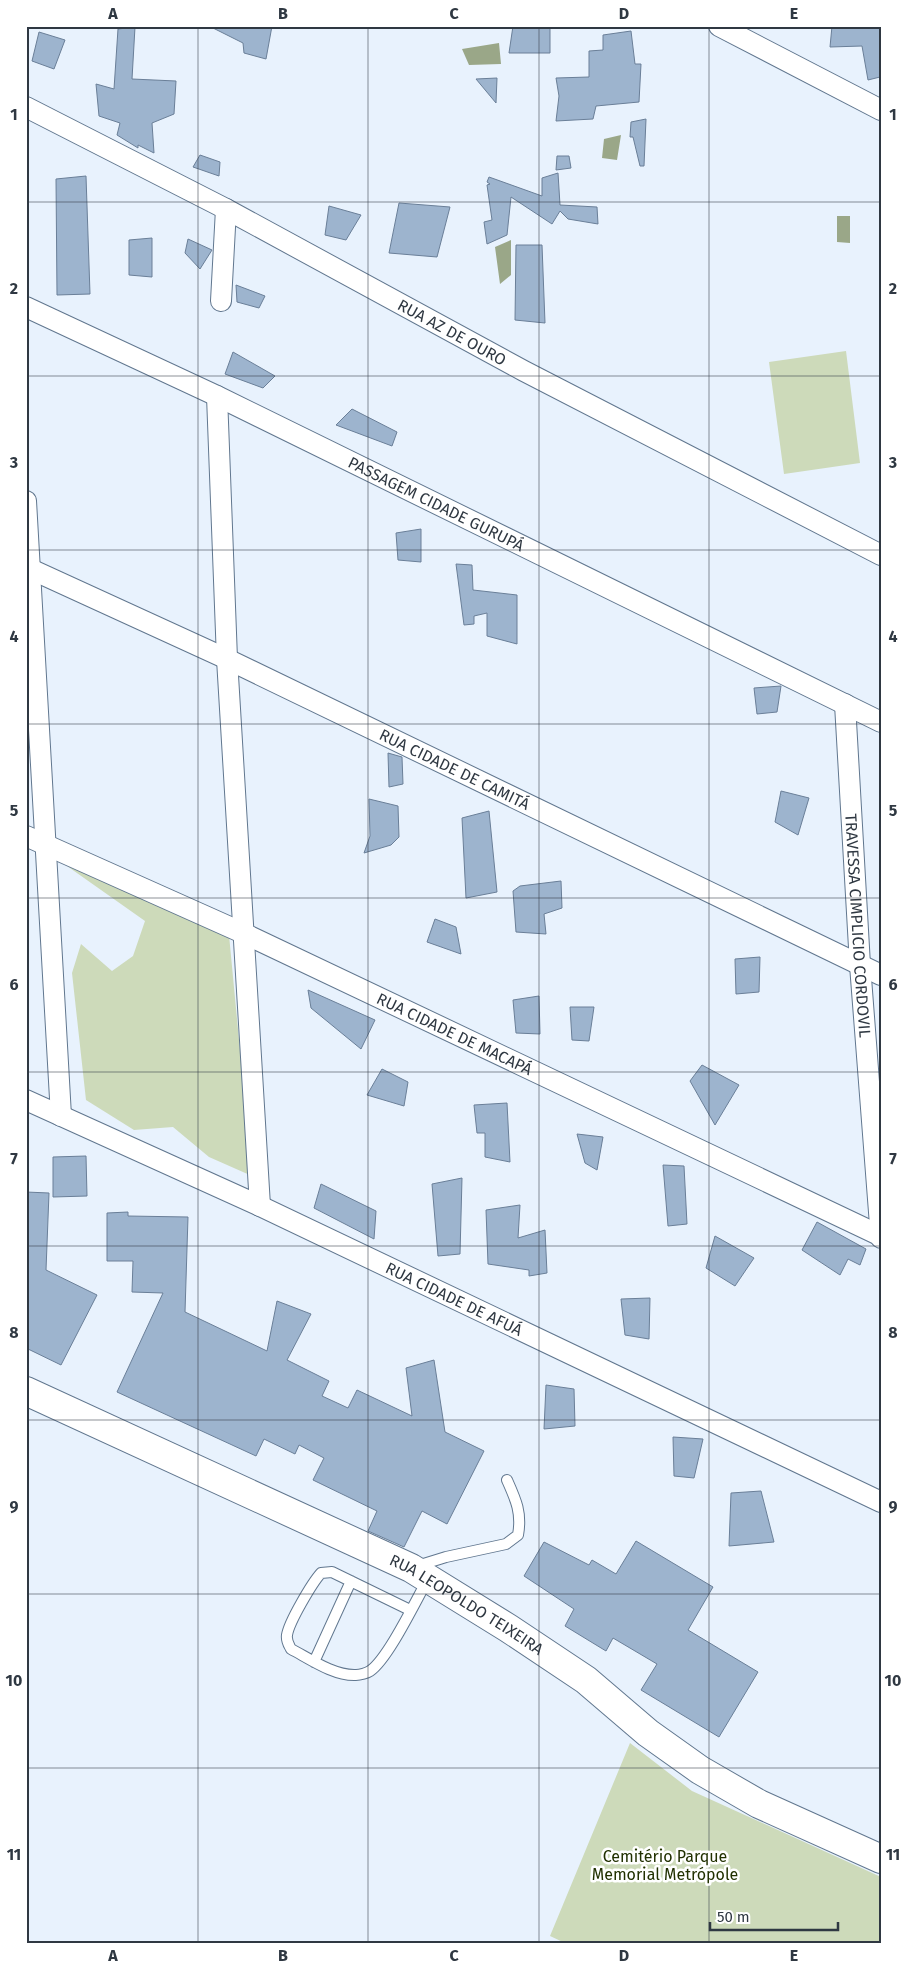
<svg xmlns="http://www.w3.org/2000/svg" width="907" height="1969" viewBox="0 0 907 1969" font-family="'Fira Sans',sans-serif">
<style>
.green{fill:#cddaba}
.water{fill:#9aa788}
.building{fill:#9db4ce;stroke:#6a7f98}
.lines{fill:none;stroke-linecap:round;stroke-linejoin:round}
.lane-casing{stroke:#61778f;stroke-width:12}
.street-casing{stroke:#61778f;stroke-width:22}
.secondary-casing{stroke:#61778f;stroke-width:30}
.lane{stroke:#fff;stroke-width:10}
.street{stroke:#fff;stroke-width:20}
.secondary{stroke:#fff;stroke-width:28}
.grid{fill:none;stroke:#2f3842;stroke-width:1;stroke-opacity:0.55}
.labels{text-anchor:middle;stroke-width:5;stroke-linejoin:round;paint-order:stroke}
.street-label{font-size:16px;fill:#2f3842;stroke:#fff}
.park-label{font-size:16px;fill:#213000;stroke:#fff}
.neatline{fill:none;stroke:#2f3842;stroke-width:2}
.grid-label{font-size:16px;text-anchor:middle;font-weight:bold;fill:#2f3842}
</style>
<rect width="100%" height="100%" fill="#e8f2fd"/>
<path class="green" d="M846,351l14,112 -76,11 -15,-112z
M67,866l162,69 23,241 -43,-19 -36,-30 -39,3 -48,-30 -14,-127 9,-29 31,27 21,-15 12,-35z
M630,1743l62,48 189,86v66h-316l-15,-7z"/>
<path class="water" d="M499,43l2,21 -32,1 -7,-16z
M621,135l-4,25 -15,-2 2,-19z
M837,216h13v27l-13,-1z
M511,240v35l-11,9 -5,-37z"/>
<path class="building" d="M209,26h63l-6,33 -22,-6 -1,-10z
M513,26h37v27h-41z
M832,26h49l-1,51 -12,3 -6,-34 -32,1z
M135,27l-3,52 44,2 -2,33 -22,9 2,30 -16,-8v3l-21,-13 3,-12 -21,-7 -3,-32 18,5 4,-60z
M631,31l4,33h6l-2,38 -43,4 -3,13 -37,2 3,-25 -3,-18 33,-1v-26l14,-1v-15z
M39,32l26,8 -11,29 -22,-8z
M497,78l-1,25 -20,-24z
M646,119l-2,47h-4l-7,-29h-3l1,-15z
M200,155l20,7 -1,14 -26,-9z
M557,156h12l2,12 -15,2z
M558,173l2,32 37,2 1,17 -30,-5 -8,-8 -8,13 -41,-27 -4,38 -20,9 -3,-22 8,-2 -5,-35 3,-1 -3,-2 2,-5 53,19v-18z
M86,176l4,118 -33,1 -1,-116z
M399,203l51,4 -13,50 -48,-4z
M329,206l32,9 -15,25 -21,-5z
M152,238v39l-23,-2v-35z
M188,239l24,11 -12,19 -15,-16z
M516,245h26l3,78 -30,-3z
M236,285l29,11 -6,12 -22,-6z
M233,352l42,24 -12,12 -38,-14z
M352,409l45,23 -5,14 -56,-21z
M421,529v33l-23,-2 -2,-27z
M456,564l16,1 1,25 44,5v49l-30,-8v-23l-13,3v8l-10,1z
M781,686l-4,26 -20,2 -3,-26z
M388,753l14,4 1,27 -14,3z
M781,791l28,7 -11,37 -23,-13z
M369,799l29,7 1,31 -8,8 -27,8 6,-17z
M489,811l8,81 -31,6 -4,-80z
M561,881l1,27 -18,6 2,20 -30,-2 -3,-41 7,-5z
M435,919l21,8 5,27 -34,-12z
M760,957l-1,35 -23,2 -1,-35z
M308,990l67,30 -14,29 -50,-41z
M539,996l1,38 -24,-1 -3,-33z
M570,1007h24l-5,34 -17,-1z
M702,1065l37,20 -24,40 -25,-44z
M382,1069l26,13 -4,24 -37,-11z
M507,1103l3,59 -25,-5v-24h-8l-3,-28z
M577,1134l26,3 -6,33 -12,-7z
M86,1156l1,40 -34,1v-40z
M663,1165l21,1 3,58 -19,2z
M462,1178l-2,76 -22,2 -6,-72z
M321,1184l55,27 -2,28 -60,-31z
M26,1192l23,1 -3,77 51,25 -36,70 -35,-17z
M520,1205l-2,33 27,-8 2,43 -18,3v-6l-41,-6 -2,-54z
M128,1212v4l60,1 -3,95 82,39 10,-50 34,13 -24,46 42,21 -7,15 26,12 9,-18 55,26 -6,-48 28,-8 11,72 39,19 -37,73 -25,-13 -18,36 -36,-16 9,-20 -64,-31 11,-22 -25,-13 -4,9 -31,-15 -8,17 -139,-64 46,-99 -31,-1 1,-31h-26v-48z
M817,1222l49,27 -6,16 -12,-6 -8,16 -38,-25z
M715,1236l39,22 -19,28 -29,-18z
M650,1298l-1,41 -24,-4 -4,-36z
M546,1385l28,4 1,37 -31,3z
M673,1437l30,2 -9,39 -20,-2z
M761,1491l13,51 -45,4 2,-53z
M636,1541l77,46 -25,43 70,42 -39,65 -78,-47 16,-26 -44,-26 -7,13 -41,-25 9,-17 -50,-33 20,-34 45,23 3,-5 24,14z"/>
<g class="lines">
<g class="lane-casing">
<path id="lane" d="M417,1566l29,-9 60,-13 12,-9c4,-22 -2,-35 -11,-55
M410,1610l-78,-38 -11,1c-9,10 -32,49 -34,62 -1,6 2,10 4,14 19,10 43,27 65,26 4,0 11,-2 14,-4 18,-12 46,-71 58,-92
M314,1662l37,-81"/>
</g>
<g class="street-casing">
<g id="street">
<path d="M719,26l162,84"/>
<path id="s1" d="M26,107l200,102 298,162 357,184"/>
<path d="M221,301l5,-92"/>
<path id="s2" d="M26,307l191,89 664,326"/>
<path d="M217,396l10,263 33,547"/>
<path d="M26,501l35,615"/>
<path id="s3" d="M26,567l201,92 654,316"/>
<path id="s4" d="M845,704l15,261 21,273"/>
<path id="s5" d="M26,836l217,97 638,303"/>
<path id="s6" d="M26,1100l234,106 621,296"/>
</g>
</g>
<g class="secondary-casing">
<g id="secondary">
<path id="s7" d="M26,1391l385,177 97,60 78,52 62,53 52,37 59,34 122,55"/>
</g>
</g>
<use href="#lane" class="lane"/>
<use href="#street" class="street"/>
<use href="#secondary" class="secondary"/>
</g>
<path class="grid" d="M198,26v1917M368,26v1917M539,26v1917M709,26v1917M26,202h855M26,376h855M26,550h855M26,724h855M26,898h855M26,1072h855M26,1246h855M26,1420h855M26,1594h855M26,1768h855"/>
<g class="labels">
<g class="street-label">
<text dy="6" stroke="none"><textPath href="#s1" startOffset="482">RUA AZ DE OURO</textPath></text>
<text dy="6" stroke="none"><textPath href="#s2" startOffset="455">PASSAGEM CIDADE GURUPÁ</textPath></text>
<text dy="6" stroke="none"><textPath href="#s3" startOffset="474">RUA CIDADE DE CAMITÁ</textPath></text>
<text dy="6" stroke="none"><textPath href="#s4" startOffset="222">TRAVESSA CIMPLICIO CORDOVIL</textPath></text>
<text dy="6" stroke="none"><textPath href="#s5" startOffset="472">RUA CIDADE DE MACAPÁ</textPath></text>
<text dy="6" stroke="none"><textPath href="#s6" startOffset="472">RUA CIDADE DE AFUÁ</textPath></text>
<text dy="6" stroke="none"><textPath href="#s7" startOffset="490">RUA LEOPOLDO TEIXEIRA</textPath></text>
</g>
<g class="park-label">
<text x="665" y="1862">Cemitério Parque<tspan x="665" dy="18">Memorial Metrópole</tspan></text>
</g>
</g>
<rect width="907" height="1969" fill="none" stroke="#ffffff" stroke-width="55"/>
<path d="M710 1922v8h128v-8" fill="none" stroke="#2f3842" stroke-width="2.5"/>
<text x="717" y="1922" font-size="15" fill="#2f3842" stroke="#ffffff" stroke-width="4" paint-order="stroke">50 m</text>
<rect x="28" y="28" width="852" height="1914" class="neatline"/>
<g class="grid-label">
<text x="113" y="19">A</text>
<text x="283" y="19">B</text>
<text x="454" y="19">C</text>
<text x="624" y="19">D</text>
<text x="794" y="19">E</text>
<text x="14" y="120">1</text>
<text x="893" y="120">1</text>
<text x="14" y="294">2</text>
<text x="893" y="294">2</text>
<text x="14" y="468">3</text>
<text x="893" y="468">3</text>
<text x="14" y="642">4</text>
<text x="893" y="642">4</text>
<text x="14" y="816">5</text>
<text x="893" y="816">5</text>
<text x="14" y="990">6</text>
<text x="893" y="990">6</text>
<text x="14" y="1164">7</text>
<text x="893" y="1164">7</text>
<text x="14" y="1338">8</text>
<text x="893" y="1338">8</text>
<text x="14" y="1512">9</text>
<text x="893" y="1512">9</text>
<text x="14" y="1686">10</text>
<text x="893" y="1686">10</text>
<text x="14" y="1860">11</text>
<text x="893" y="1860">11</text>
<text x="113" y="1961">A</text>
<text x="283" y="1961">B</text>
<text x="454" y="1961">C</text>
<text x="624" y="1961">D</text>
<text x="794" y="1961">E</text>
</g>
</svg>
